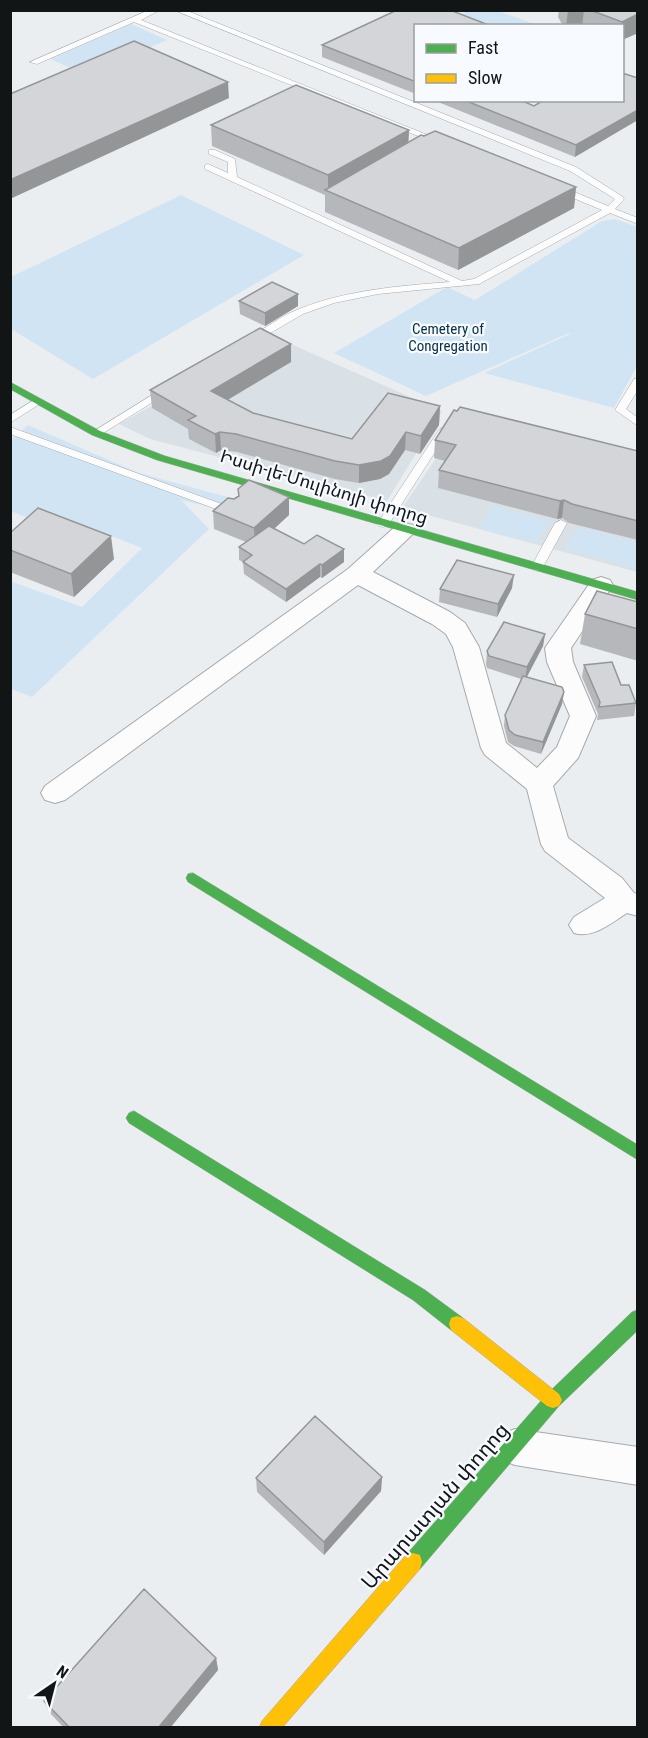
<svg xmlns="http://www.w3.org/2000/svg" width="648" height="1738" viewBox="0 0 648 1738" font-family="'Roboto Condensed','Noto Sans Armenian',sans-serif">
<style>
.built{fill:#d9e1e7}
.green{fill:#d1e4f4}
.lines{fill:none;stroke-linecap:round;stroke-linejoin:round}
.lane-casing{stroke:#a7aaac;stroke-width:1}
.street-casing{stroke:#a7aaac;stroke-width:2}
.fast-casing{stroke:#a7aaac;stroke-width:1}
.slow-casing{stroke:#a7aaac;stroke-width:1}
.lane{fill:#fcfcfd;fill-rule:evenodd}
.street{fill:#fcfcfd;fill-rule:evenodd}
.fast{fill:#4caf50;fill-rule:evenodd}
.slow{fill:#ffc107;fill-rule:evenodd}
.wall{fill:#b6b7ba}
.shaded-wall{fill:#949597}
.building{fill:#d4d5d8;stroke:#949597;stroke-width:1.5}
.labels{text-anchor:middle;stroke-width:4.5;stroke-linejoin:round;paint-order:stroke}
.far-park-label{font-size:15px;fill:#062e48;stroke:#f7fbff}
.street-label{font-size:18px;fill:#121516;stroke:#f7fbff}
.near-street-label{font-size:21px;fill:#121516;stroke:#f7fbff}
</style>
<rect width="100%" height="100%" fill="#ebeef1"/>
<path class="built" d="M275,337l167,74 -55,90 -237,-62 -31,-15z
M459,425l178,45v102l-235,-64z"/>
<path class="green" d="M469,11h29l39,14h-55l-23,-10z
M131,24l36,16 -80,35 -37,-16z
M181,195l123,60 -211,124 -82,-50v-52z
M615,219l22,8v139l-23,42 -130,-35 86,-39 -1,-1 -143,63 -92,-43 113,-66 28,13 127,-79z
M28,425l111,48 92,25 -13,11 -37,-9 28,29 -177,168 -21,-8 -1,-108 72,26 60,-59 -83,-32 -15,9 -33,-14v-71z
M493,506l56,15 -13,22 -57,-15z
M577,527l60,16v25l-72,-19z"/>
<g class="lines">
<g class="lane-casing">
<path id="lane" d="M149,10h11l-19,10 304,122 -7,2 -304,-122 -97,42 -7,-2z
M174,10h11l391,157 47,30 1,2 -9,10 23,9v6l-28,-11 -131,71 -101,10 -44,9 -31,11 -50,29h-6v-4c17,-10 34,-23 52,-30 48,-19 99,-23 151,-27l-245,-113v-4l3,-1 20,9v-11l-19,-8v-4h6l20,9 2,18 225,104 12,-2 128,-69 -46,-19v-4h6l46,19 7,-7 -45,-28z
M638,378v12l-12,19 12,9v8l-23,-16 19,-31z
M165,387l4,1v4l-69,43 -4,1 -5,-3z
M37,398l4,1v4l-31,20v-8z
M10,427l228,83 1,2 -5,3 -4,-1 -220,-80z
M444,427l5,3 -60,94 -6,3 -4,-1 -2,-2 62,-94z
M561,520l6,3 -24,44 -6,4 -4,-1 -2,-3 24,-44z"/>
</g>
<g class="street-casing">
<path id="street" d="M405,523l8,2 4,5 -44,42 77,40 15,11 14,24 27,96 31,25 20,-21 13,-31 -23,-54 -2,-14 47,-68 9,-3 9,3 3,5 -42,63 2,14 23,54 -18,42 -25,28 15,52 54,40 12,15 4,1v22l-11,-3c-16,10 -34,26 -53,20l-5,-8 5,-8 31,-19 -60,-47 -4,-7 -14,-55 -42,-34 -4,-7 -28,-101 -7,-13 -14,-10 -74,-39 -293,215 -10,3 -10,-3 -4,-7 4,-7 303,-217 49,-44z
M515,1429l123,18v38l-123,-20 -13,-5 -6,-13 6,-13z"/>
</g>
<g class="fast-casing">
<path id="fast" d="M10,382l90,49 65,25 473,136v8l-481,-140 -65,-25 -82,-46z
M193,873l445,272v15l-450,-278 -2,-4 2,-4z
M134,1111l291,179 38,28 2,6 -2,6 -6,2 -6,-2 -38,-30 -284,-177 -3,-5 3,-5z
M638,1310v20l-79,76 -139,163 -7,2 -7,-2 -2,-7 2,-7 141,-161 85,-82z"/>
</g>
<g class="slow-casing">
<path id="slow" d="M457,1316l6,2 96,76 3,6 -3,6 -6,2 -6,-2 -96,-76 -2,-6 2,-6z
M413,1553l7,2 2,7 -2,7 -138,159h-23l3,-7 144,-166z"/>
</g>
<use href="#lane" class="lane"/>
<use href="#street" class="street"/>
<use href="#fast" class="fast"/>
<use href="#slow" class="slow"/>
</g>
<path class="wall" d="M559,10h79v23l-16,7v-14h-59l-5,-9z
M416,26v68l-94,-37v-12z
M433,100h87l14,6 88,-6 -47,57z
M211,125l198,5 -1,13 168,44 -2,21 -116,62 -133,-58v-17l-113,-49z
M298,294v12l-33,20 -25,-12 -1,-13z
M291,344v18l-63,38 25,13 99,26 88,-33 -1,19 -19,29 -15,-4 -16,24 -9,5 -21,4 -24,-4 -98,-27 -16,-2 -5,3 -27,-14 -1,-10 -36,-21 -2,-18z
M435,440l203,11v89l-69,-17 -7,-5 -5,1 -119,-31 1,-18 6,-9 -11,-3z
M238,489l51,26 -15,14 30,15 40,18 -22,16 -2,-1 -34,25 -42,-28 -1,-12 -4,-2v-13l7,-5 -32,-13 -1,-18 25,-15z
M10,533l104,26 -40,38 -64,-25z
M512,588l-15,29 -58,-15 1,-13z
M638,602v59l-58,-17 5,-30z
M545,634l-2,12 -16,31 37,15 -2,12 -21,50 -27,-8 -6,-4 -4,-16 1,-11 16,-36 -34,-11 -1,-4 1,-13z
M584,665l37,20 15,18 -2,13 -37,4 1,-6 -16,-37z
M382,1477l-1,14 -57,64 -67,-63 -1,-14z
M216,1658l2,12 -48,58h-106l-15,-16 -5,-11z"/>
<path class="shaded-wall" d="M584,10l-2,16h-16l2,-15z
M638,14v19l-16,7v-18z
M228,82l1,16 -219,101v-19z
M638,110v10l-63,37 1,-12z
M409,130l-1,21 -80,40v-16z
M576,187l-2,21 -116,62 1,-22z
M298,294v12l-33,20v-13z
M291,344v18l-79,47 -1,-18z
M440,406l-1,19 -19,29 1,-18z
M220,432l1,18 -5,3 -1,-19z
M406,432l-1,18 -16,24 -9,5 -21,4v-18z
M289,497v18l-34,31 -1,-18z
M564,500l-2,18 -5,1 3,-18z
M111,536l3,23 -40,38 -3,-23z
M344,549v13l-22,16v-13z
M320,564v13l-34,25v-13z
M514,575l-2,13 -15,29 1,-13z
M545,634l-2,12 -18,34 2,-13z
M564,692l-2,12 -21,50 2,-12z
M382,1477l-1,14 -57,64v-13z
M216,1658l2,12 -48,58h-12z"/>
<path class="building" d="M397,10h53l41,16h-75v56l-94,-37z
M590,10h48v4l-16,8z
M134,41l94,41 -218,98v-86z
M622,73l16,5v32l-62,35 -112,-45h56l14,6 10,-6h78z
M296,85l113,45 -81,45 -117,-50z
M435,131l141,56 -117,61 -134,-58 96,-55 3,1z
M272,282l26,12 -33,19 -26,-12z
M260,328l31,16 -80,47 42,22 99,26 36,-46 52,13 -19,30 -15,-4 -16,24 -9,5 -22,4 -24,-4 -99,-27 -16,-2 -5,2 -27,-14 8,-4 -46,-26z
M460,407l178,44v70l-66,-17 -8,-4 -4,1 -121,-31 17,-25 -21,-5 19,-30 3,1z
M249,480l40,17 -35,31 -41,-17 15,-13 6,1 5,-3 -1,-7z
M38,508l73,28 -40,38 -61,-24v-17z
M269,526l35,18 13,-9 27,14 -22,16 -2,-1 -34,25 -43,-27 9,-7 -13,-8z
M457,560l57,15 -16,29 -58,-15z
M597,591l41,11v27l-53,-15z
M504,622l41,12 -18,33 -38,-11 -2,-5z
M612,662l9,23h8l7,18 -37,4 1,-5 -16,-37z
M523,676l39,11 2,5 -21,50 -28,-7 -6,-5 -4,-15z
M315,1416l67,61 -58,65 -68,-64z
M144,1589l72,69 -58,70h-88l-26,-27z"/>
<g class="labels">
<g class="far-park-label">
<text x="448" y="334">Cemetery of<tspan x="448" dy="17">Congregation</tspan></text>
</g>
<g class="street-label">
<text transform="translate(324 487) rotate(17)" y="6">Իսսի-լե-Մուլինոյի փողոց</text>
</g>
<g class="near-street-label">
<text transform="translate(435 1506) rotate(-49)" y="7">Արարատյան փողոց</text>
</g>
</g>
<rect width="648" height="1738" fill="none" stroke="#121516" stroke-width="24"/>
<rect x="414" y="24" width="210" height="78" fill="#f7fbff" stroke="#9b9fa2" stroke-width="1.5"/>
<rect x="426" y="44" width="30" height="9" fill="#4caf50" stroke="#9b9fa2" stroke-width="1.5"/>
<text x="468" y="54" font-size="18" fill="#121516">Fast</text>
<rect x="426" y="74" width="30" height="9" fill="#ffc107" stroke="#9b9fa2" stroke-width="1.5"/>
<text x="468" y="84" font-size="18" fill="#121516">Slow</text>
<g transform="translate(54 1684) rotate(35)" stroke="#f7fbff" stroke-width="4.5" paint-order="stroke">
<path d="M0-4.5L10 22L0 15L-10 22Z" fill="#121516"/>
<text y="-9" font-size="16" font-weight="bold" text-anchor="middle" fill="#121516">N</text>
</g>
</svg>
